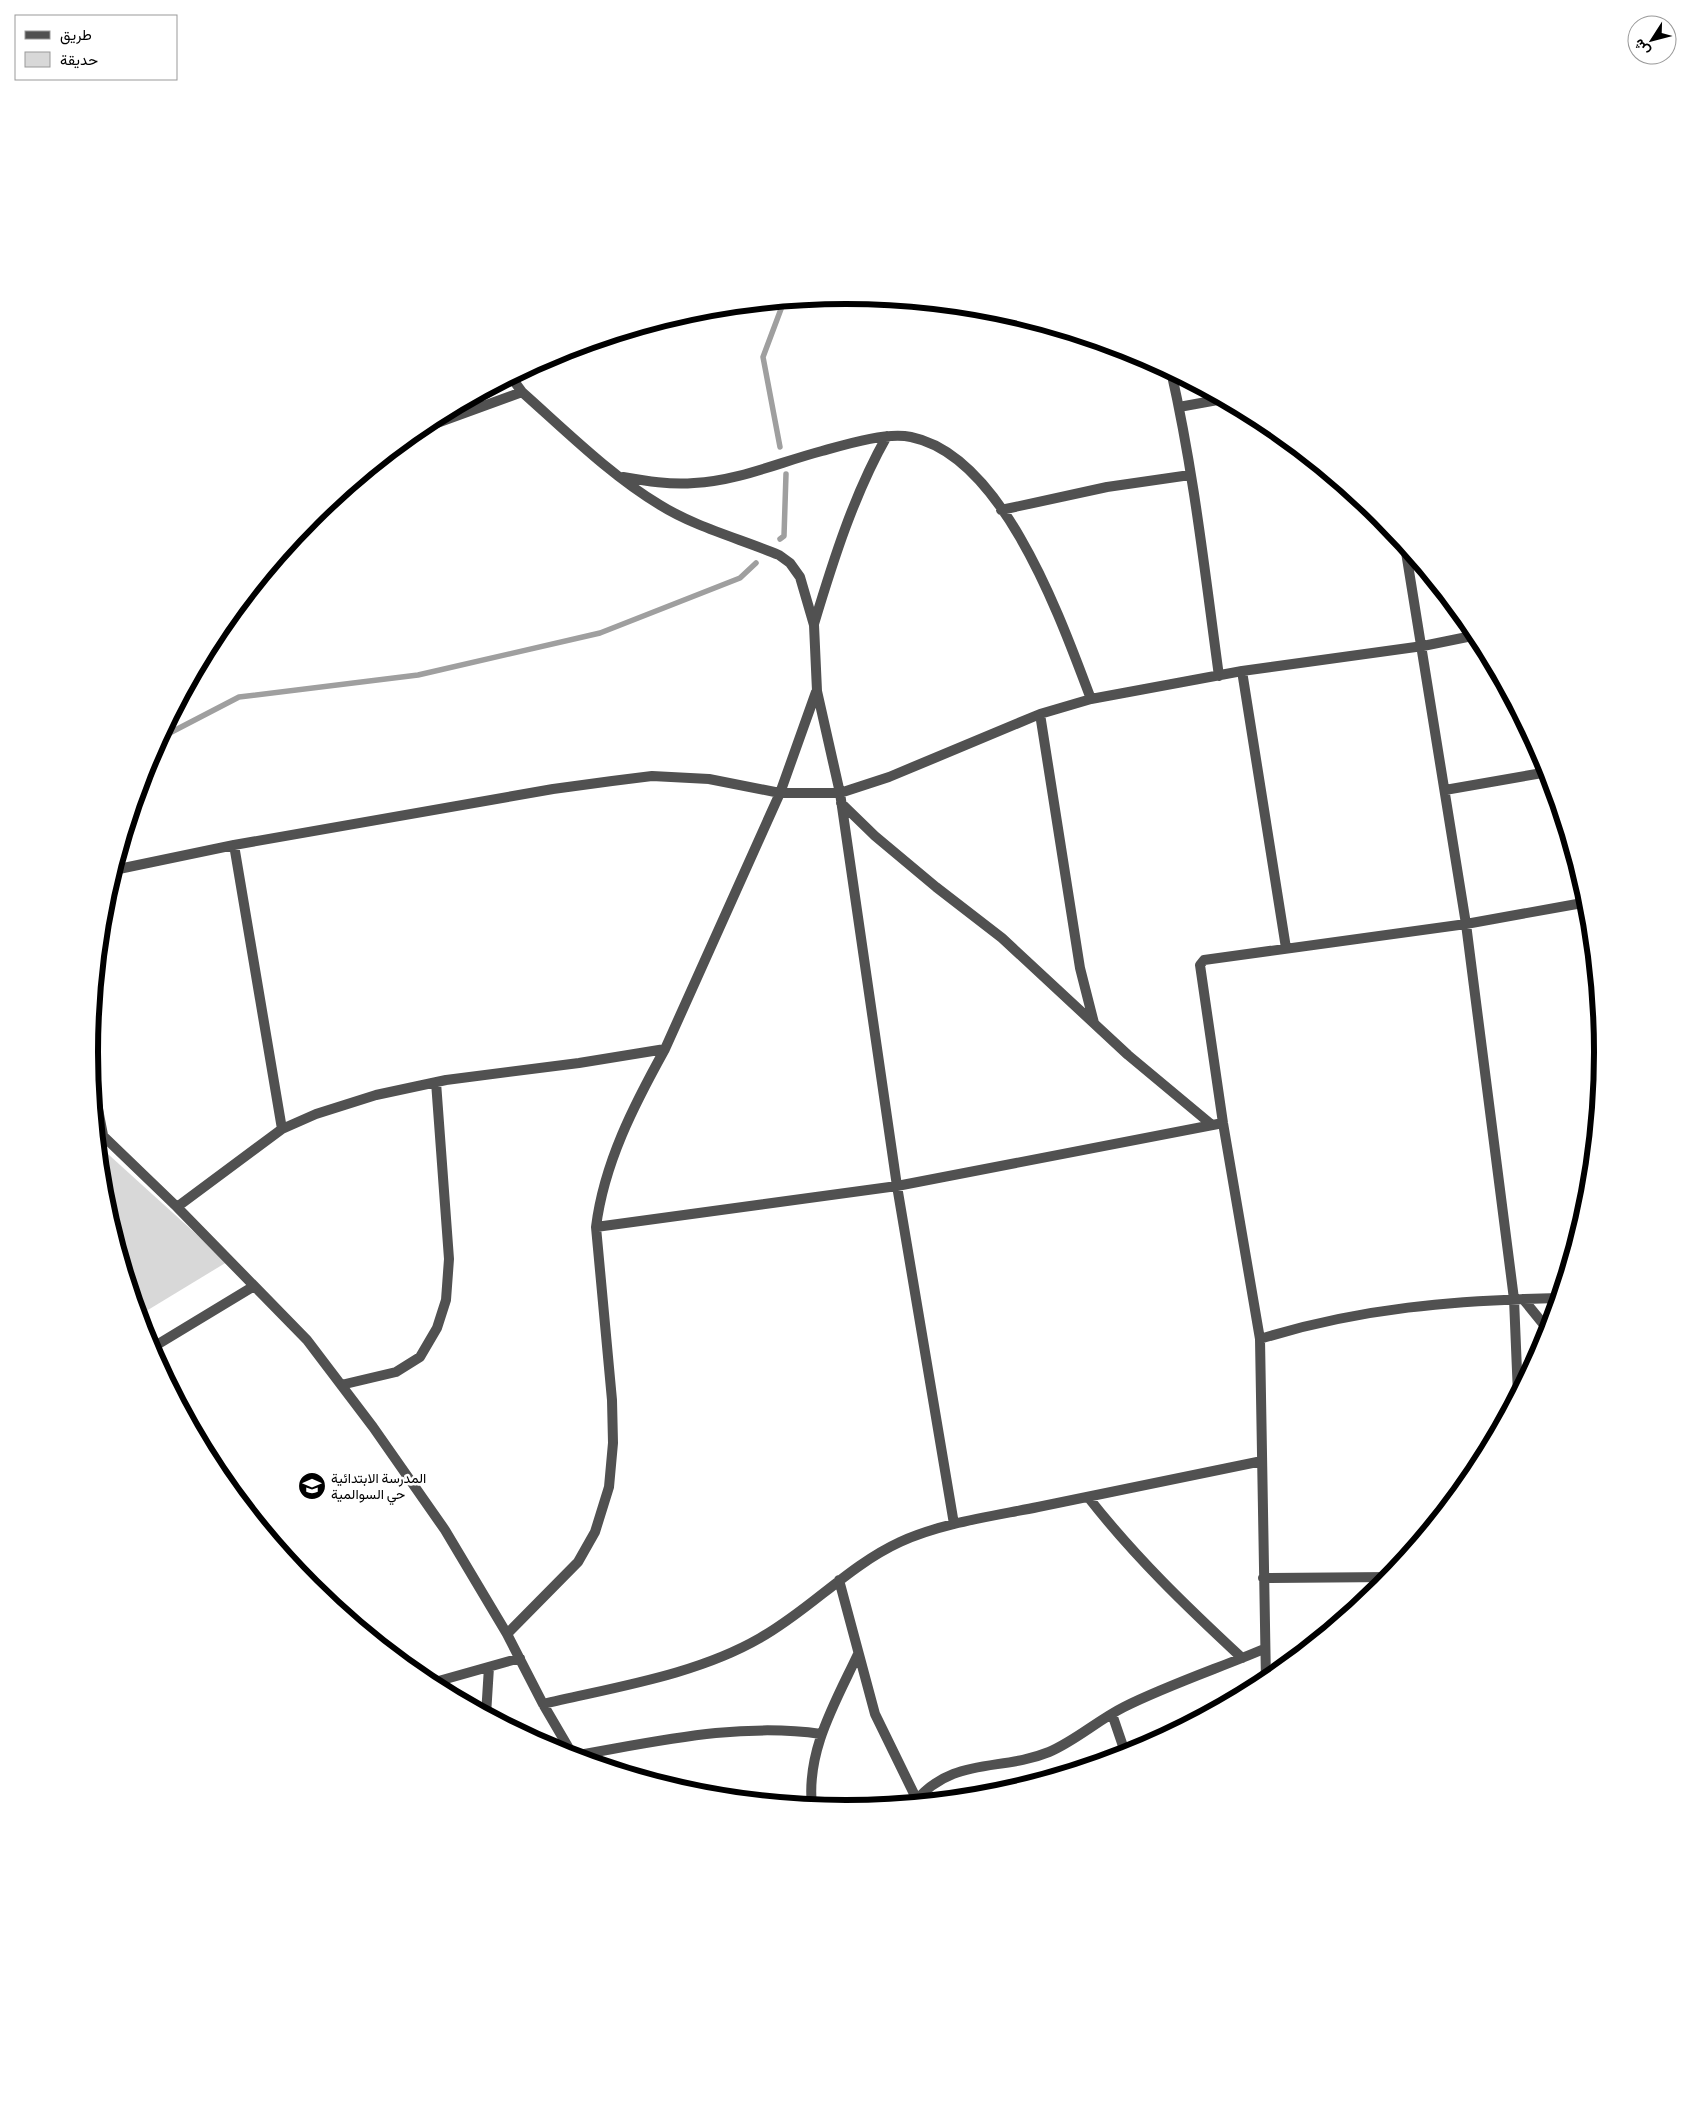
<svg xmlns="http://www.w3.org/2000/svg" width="1692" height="2105" viewBox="0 0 1692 2105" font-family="Manrope,Vazirmatn,sans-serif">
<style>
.green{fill:#d8d8d8}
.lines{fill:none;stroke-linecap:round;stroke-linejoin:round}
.stream{stroke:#9f9f9f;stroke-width:5.5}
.minor{stroke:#515151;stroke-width:10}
.labels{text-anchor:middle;stroke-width:5;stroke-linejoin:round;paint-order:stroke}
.poi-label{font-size:14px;fill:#000;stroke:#fff;text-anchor:start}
.rim{fill:none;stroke:#000;stroke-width:6}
</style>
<rect width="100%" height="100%" fill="#fff"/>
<path class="green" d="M98,1145l129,117 -89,54 -35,-116z"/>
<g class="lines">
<path class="stream" d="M780,447l-17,-90 21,-56
M780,539l4,-3 2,-62
M160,738l79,-41 179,-22 182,-42 140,-55 16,-15"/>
<path class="minor" d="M1171,371c23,101 34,203 48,305
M511,377l11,15
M1179,407l44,-8
M415,431l107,-39c44,39 88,83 138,113 35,22 81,34 119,50l11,8 10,14 14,48 3,66 23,102 57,393 57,338
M623,477c23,4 47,8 71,6 44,-2 86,-21 128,-32 25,-7 64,-19 89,-14 93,19 150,183 180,262
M1001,510l106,-23 83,-12
M1405,546l61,378 48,375 4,96
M814,624c19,-63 40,-130 73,-188
M1242,671l44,277
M1040,714l40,254 14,55
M1445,790l103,-18
M841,803l34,33 61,51 66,51 126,117 84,70
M114,870l120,-25 319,-56 59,-8 40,-5 57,3 71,14h60l49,-16 151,-63 51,-15 151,-28 181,-25 54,-11
M91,1073l12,62
M96,1129l81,78 130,133 66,87 72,103 62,104 36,70 31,53
M282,1129l34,-15 60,-19 70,-15 133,-17 86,-14 115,-256 36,-101
M177,1207l105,-78 -48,-284
M596,1227l301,-41 326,-63
M1523,1299l26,32
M1260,1339c99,-31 196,-39 299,-41
M150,1349l104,-63
M341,1385l55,-13 24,-15 17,-29 9,-28 3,-41 -13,-177
M1088,1497c47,60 98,109 154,161
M1263,1578l128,-1
M839,1580l36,134 42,86
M507,1634l71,-72 17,-30 14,-45 4,-44 -1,-43 -16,-173c8,-64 38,-122 69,-178
M1266,1682l-6,-343 -37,-216 -23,-158 4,-5 262,-36 122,-22
M428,1684l92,-26
M543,1704c72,-17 153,-29 217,-66 50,-28 88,-72 140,-96 41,-19 94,-26 138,-35 75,-15 149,-31 224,-46
M1112,1714l14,41
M486,1715l3,-48
M573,1756c82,-14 165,-34 248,-22
M914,1803c38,-47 86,-31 135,-51 26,-11 49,-32 75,-45 44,-22 95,-39 140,-58
M812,1806c-6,-55 23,-103 46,-152"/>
</g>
<defs>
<g id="school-disc" transform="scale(1.4375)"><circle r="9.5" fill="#000" stroke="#fff"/><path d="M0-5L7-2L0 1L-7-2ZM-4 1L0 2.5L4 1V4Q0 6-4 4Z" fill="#fff"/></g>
</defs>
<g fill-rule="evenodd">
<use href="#school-disc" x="312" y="1486"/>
</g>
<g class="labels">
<g class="poi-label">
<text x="331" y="1483">المدرسة الابتدائية<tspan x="331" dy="16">حي السوالمية</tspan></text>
</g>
</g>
<path d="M0 0H1692V2105H0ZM98 1052a748 748 0 1 1 1496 0a748 748 0 1 1-1496 0Z" fill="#fff" fill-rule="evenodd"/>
<path class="rim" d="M98 1052a748 748 0 1 1 1496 0a748 748 0 1 1-1496 0Z"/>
<rect x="15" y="15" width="162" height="65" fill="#ffffff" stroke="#999999"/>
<rect x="25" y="31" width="25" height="8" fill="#515151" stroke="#999999"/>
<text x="60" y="40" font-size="15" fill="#000000">طريق</text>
<rect x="25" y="52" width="25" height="15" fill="#d8d8d8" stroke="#999999"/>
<text x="60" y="65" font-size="15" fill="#000000">حديقة</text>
<g transform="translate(1652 40) rotate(234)"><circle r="24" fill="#ffffff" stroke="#999999"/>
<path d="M0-4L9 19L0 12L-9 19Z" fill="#000000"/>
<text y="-8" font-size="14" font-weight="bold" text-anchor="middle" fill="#000000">ش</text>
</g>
</svg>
